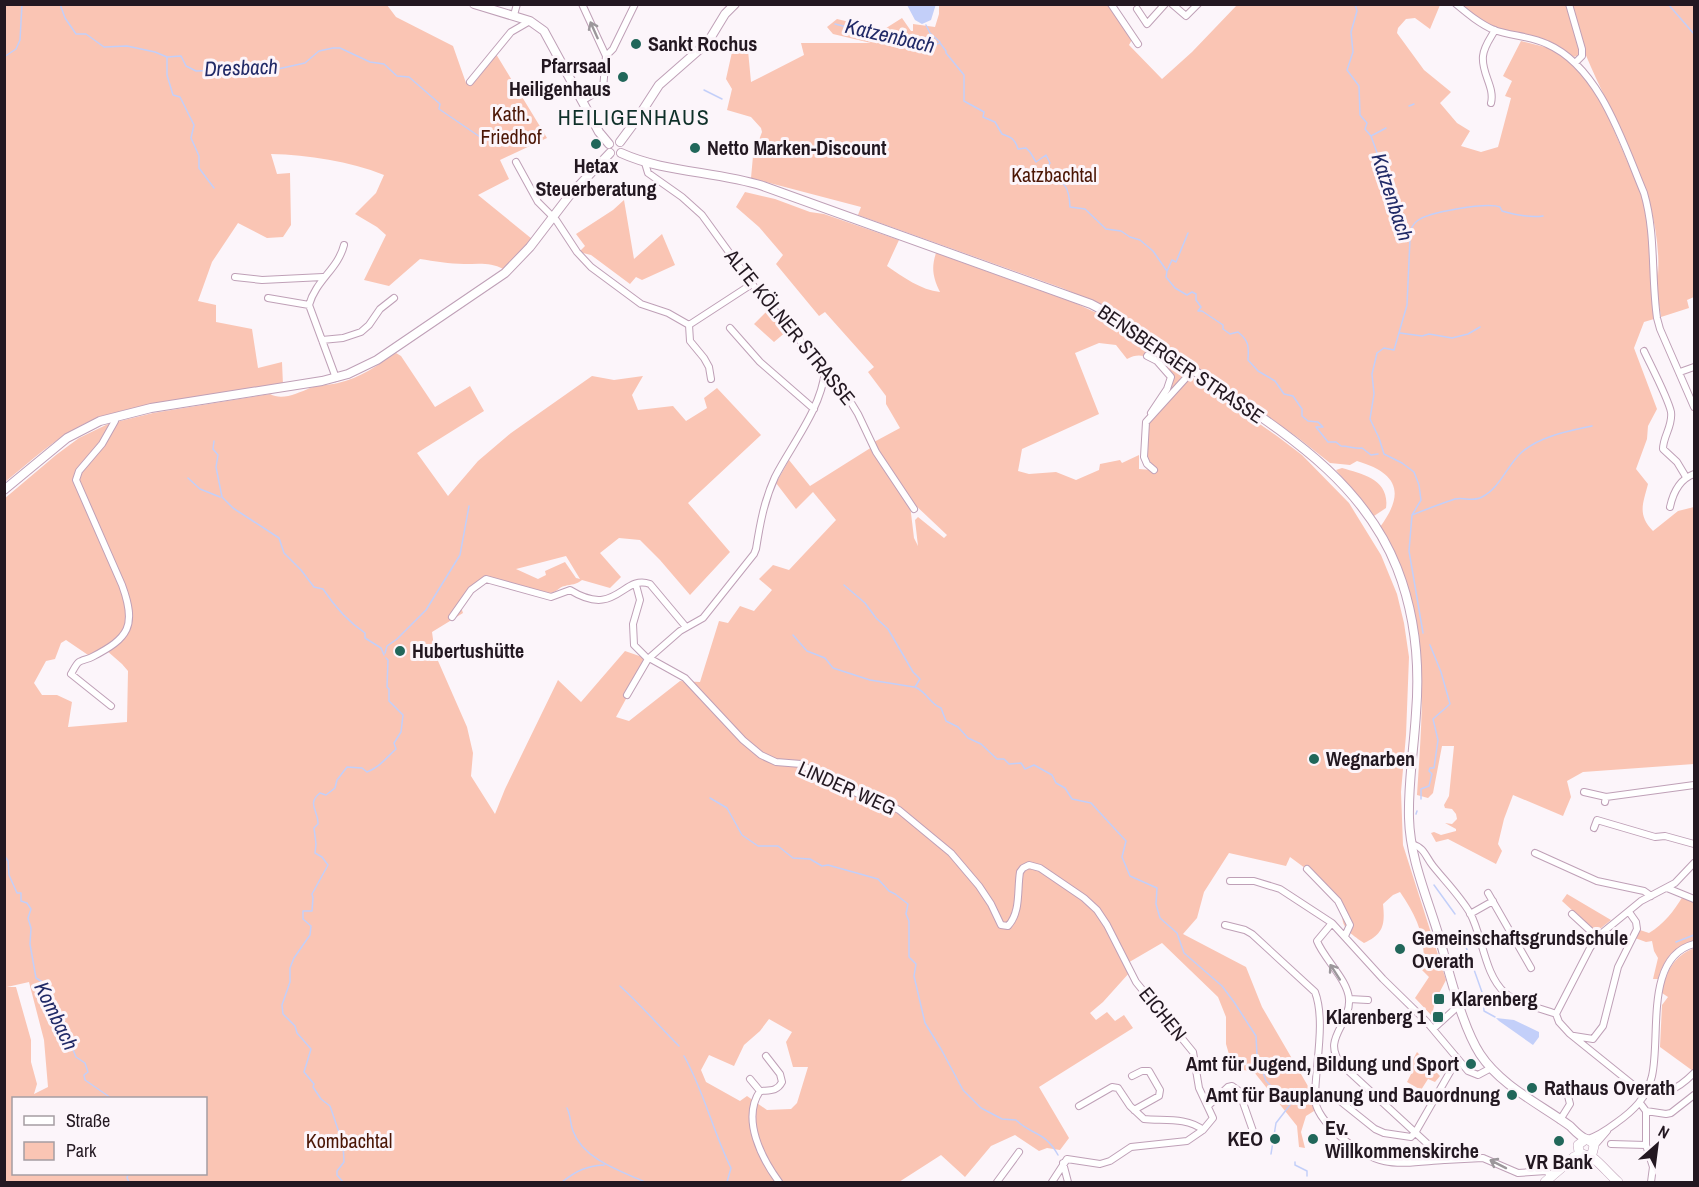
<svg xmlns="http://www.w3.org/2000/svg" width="1699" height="1187" viewBox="0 0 1699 1187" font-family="'Archivo Narrow',sans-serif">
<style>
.green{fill:#fac5b4;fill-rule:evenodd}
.water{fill:#c3cff9}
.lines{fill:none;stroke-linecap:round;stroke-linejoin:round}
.stream{stroke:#c3cff9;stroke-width:1.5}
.street-casing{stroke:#bfa0b7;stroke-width:8}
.secondary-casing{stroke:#bfa0b7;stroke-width:10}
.primary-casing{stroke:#bfa0b7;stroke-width:10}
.street{stroke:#fff;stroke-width:6}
.secondary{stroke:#fff;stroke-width:8}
.primary{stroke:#fff;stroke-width:9}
.oneway{stroke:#9c979b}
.poi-dot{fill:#21675a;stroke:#fcf5fa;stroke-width:2}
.labels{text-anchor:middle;stroke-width:6;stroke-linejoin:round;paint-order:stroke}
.poi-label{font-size:20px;font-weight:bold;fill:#231821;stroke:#fcf5fa;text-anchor:start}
.park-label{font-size:20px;fill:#4b1605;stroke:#fcf5fa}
.street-label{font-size:20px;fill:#231821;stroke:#fcf5fa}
.water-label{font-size:21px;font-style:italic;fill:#212a67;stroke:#fcf5fa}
.quarter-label{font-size:22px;letter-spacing:1.5px;fill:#0f3029;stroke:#fcf5fa}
</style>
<rect width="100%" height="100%" fill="#fcf5fa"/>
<path class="green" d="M4,5h383l9,12 57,29 13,37 6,-2 24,-27 51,84 -47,22 9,19 -31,16 54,44 -12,15 -17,15c-12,-7 -25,-5 -39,-5 -14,0 -30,-3 -44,-5l-31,27 -25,-6 22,-45 -9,-8 -22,-13 21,-21 8,-18c-35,-14 -75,-20 -113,-21l6,20 13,-1 1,52 -8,12 -16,1 -29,-15 -26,39 -14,39 18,4v17l36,7 6,39 24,-6 1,23 -158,25c-14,4 -28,8 -41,14 -29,14 -54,38 -79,58z
M939,5h172l23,31 -5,9 33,34 30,-27 45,-47h203l-10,24 -15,-11 -9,1 -8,9 -1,5 27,37 27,22 -11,11 17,20 13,8 -9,15 20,6 17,-5 13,-49 -6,-2 7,-15 -9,-5 18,-35 28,7 -14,-7 28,14 15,16h4l21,34 38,88 7,25 6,101 -10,3 -10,26 23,61 -9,17 -1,13 -11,30 12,15c-5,20 -11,30 5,47l25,-20 16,-4v257l-111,8 -16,9 4,16 -8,19 -50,-21 -9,24 -6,25 4,7 -6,13 -48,-25 -12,3 -5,-9 3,-1 7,3 15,-4v-2l-11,-6 7,1 5,-5 -1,-5 -4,-5 -7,-1 -1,-3 5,-9 5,-50h-12l-9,47 -5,5 -11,-3c6,-97 16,-181 -37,-268 26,-35 17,-54 -23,-66l-7,4 -20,-2 -33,-26 -112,-79 -79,-51 -44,-19 -204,-73 3,-8 -110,-29 2,-22 9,-24 -1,-4 -10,-11 -24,-7 5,-21 -6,-10 8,-36 13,-3 4,42 53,-27 -3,-12h70l-38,-9 -6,-7 10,-8 46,11 19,-12 9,13h2v-7l22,3 4,-13z
M1456,5h111l12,41v9l-5,2 -24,-14 -49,-14 -24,-9z
M1570,5h124v292l-7,3 2,8 -28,9 -3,-19v19l-3,-74 3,33c5,-82 -43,-150 -73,-223 -7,-15 -10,-33 -15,-48z
M745,192l30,7 35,13 14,2 75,26 -12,26c16,11 34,24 53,26 -7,-14 -9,-24 -4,-39l139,50 26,12 176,121 25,19 47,48 32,52 16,39 7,29 5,34 -3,78 -5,57 2,53 43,135 -11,21 -3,15 -17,-18 14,-21 -7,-7c6,-30 -5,-53 -22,-78l-7,3 -10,9c2,20 1,30 -19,39 -11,-8 -25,-15 -21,-32l-30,-37 -23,-17 -4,9 -57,-13 -25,39 -7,26 -14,16 63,33 16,40 50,86 2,18 -8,5 -5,16 4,16 -6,-1 -2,-21 -43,-54 -21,-4 -7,-24v-27l-8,-20 -56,-54 -36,21 4,8 -27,30 -13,11 6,7 11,-8 8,9 9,-6 9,13 -94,59 30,51 -9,12 -13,-2 -8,3 -24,-16 -24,11 -26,31 -24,-22 -42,27h-894l-1,-683 52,-44 23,-17 29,-14 45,-11 117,-19c12,7 28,-1 40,-6 9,-3 19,-3 28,-5 22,-5 40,-18 58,-30l5,3 34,51 35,-21 14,25 -67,42 31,43 30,-35 33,-28 81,-57 22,4 29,-4 -11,19 6,15 35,-4 13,15 21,-13 -3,-10 13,-10 44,47 -73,68 42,49 -40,43 -30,-35 -20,-20 -21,-2 -19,15 21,24 -11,11 -28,-8c-6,5 -10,4 -17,6 -7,1 -8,7 -16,7 -19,0 -48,-18 -64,-14 -10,4 -18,20 -24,28l2,6 -31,19 3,22 32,73 6,26 -2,23 24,38 10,-25 53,-109 23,22 44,-51 23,8 -32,58 13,4 51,-40 20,1 19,-61 9,2 12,-17 14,5 18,-21 -13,-11 14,-14 16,5 47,-50 -23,-28 -17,17 -20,-26 13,-23 21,26 62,-39 38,58 4,33 4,8 -3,-26 3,-3 26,21 3,-3 -35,-33 -34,-51 -4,-9 26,-14 -14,-24v-8l-18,-24 6,-5 -49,-55 -6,4 -43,-52 7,-9 -24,-28 -23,-20zM1099,343l17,2 11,14c19,-11 31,6 44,18l-27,53 3,34 5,6 -13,-1v-14l-17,8 -2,-3 -20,4 -1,6 -23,10 -20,-8 -27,2 -11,-3 4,-22 77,-35 -24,-61zM566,556l14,23 -4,-1 -11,-16 -20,9 1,4 -8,4 -22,-10zM66,640l25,17 15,-7 16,14 6,7 -1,51 -59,5 4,-25 -15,-7h-15l-8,-12 12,-22 9,-2 6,-16zM29,982l15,58 4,47 -14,7 3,-10 -6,-22v-22l-15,-53h-9zM769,1019l23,13 -6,10 7,25h15l-11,36 -6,6 -24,1 -20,-14 -7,5 -34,-19 -5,-12 8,-15 25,11 10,-21 16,-14zM14,1098h192v76h-192z
M624,200l10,59 28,-25 13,31 -33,15 -6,-3 -6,7 -39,-29 -12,-3 6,-6 -9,-12 37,-24z
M769,309l18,22 -13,11 -20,-18z
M1342,468c21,6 48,12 44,40l-12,8 -38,-46z
M1567,894l44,26 -15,12 -34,-31z
M1683,896l11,5v40c-21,5 -30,19 -36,38h-5l5,-21 -4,-7 -2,-10 -6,1 -11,-4 5,-8 9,3c15,-9 25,-22 34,-37z
M1694,948v121l-1,2 -33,-24 2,-42 6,-8 -6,-4c4,-22 11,-36 32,-45z
M1417,1052l23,24 -5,6 -7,-3 -7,11 -14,-8 6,-12 -4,-3z"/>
<path class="water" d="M936,4l-5,16 -9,4 -7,-4 -8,-15z
M1496,1018l18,2 25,12v5l-6,8 -34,-24z"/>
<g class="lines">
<path class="stream" d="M60,4l5,14 11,16h10l18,13 23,-1 28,6 12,5 14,-1 5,10 10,5 31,-1 18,-4 28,4 32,-7 14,-12 14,-3h7l30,14 14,2 13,12 12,1 31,27 -1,5 47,32
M1355,4l2,7 -6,21 2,20 -6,18 12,16 1,29 7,8 -2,6 6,7 10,28 15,30 -1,19 15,26 -3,66 -13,45 -10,-2 -7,5 -5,21 2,20 -4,25 9,19 5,16
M1668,4l26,30
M835,24l43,11 48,3 11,6 3,-1 6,8v2l18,22v26l20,11 -1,5 12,5 7,12c9,3 13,5 16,15l8,-1 4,4 6,10 10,-7 4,8 -5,8c19,12 24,13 25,36l15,2 21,20 15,2 9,6 10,3 13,11 14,20 -1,6 9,11 12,7 5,-3 4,2v6l5,7 -3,4h4l21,14v4l7,5 8,-2c11,9 11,14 10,28l10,11 17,10 9,13 9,2 9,13v7l6,5 10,1 5,5h-7l12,15h8l5,4c8,0 14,3 21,2l9,7 7,-1
M926,25l4,8 10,9
M4,57l12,-8 4,-9 2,-36
M167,57v18l6,20 7,2 14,28 -3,13 8,18v12l15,20
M704,90l18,9
M1409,106l5,-2
M1371,136l15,-8
M1409,237c2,-7 2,-11 8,-16 11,-9 70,-19 83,-14l2,4c14,4 27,7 41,5
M1167,271l5,-11 4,2 12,-29
M1400,333l22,3 7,-2 23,4 16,-4 12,-7
M214,441l-1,8 5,6 -2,12 6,30 11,11 46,30 5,15 17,17 13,17 9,2c12,18 24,32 42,44v5l16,10 3,7
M1384,454l18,9 12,9 5,13 2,15 -9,15 -3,36 14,82
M188,478l12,11 20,8
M1412,515c15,-6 28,-11 43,-16 9,-2 18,3 27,-2 19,-10 25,-32 40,-45 18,-16 47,-21 70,-26
M844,585l21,18 11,15 12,11 25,43 7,7 -5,8c13,6 14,16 26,21l5,13 12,6 10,11 13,6 16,15h7l5,5 12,-1 4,6 9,-4 18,10 4,8 9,5 7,11 19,4 35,38 -4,16 8,19 27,12 -1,16 4,14 17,15 7,20 38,33 12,16 22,34 1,19 9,26 24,24 -14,18 -5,31
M793,635l14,16 18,7 8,10 37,12 44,7
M385,653l2,-7 10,-7 29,-29 34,-55 9,-49
M710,798l17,10 15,27 16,11h20l15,12 17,1 12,7 6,-1 50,14 11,12 6,3 13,10 -2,10 3,7v36l7,7 -2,12 11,47 16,26 22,41 18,18 21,11 14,1c15,15 29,11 42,35
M1421,799v-10l8,-3 3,-12 -3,-3 1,-3h4l4,-28 -5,-21 17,-15 -9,-32 -11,-27
M1416,814l1,-3
M4,855l4,6 1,14 8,18h4v8l6,2 4,6 -3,9 3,10 -1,16 6,34 8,5 8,30 12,14 12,30 9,6 3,9 -4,3 1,5 26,18
M1434,885l21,29
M1461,933l22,62 1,16 11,6
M1676,942l18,-7
M620,986c21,19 39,40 59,60
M684,1056c20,35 29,76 47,112l-4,14
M567,1108c4,8 3,15 6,23 10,28 47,40 72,51
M1295,1162v3l12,6v5
M128,1174l-1,4 2,4
M343,1182l-6,-7v-4l7,-9 -1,-18 -13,-38 -9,-7 -8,-12 1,-3 -10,-12 7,-23 -14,-16 -2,-7 -12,-12 -1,-9 8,-23v-14l4,-10 16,-23 1,-9 -8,-7v-8h9l1,-13 -1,-4 16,-29 -6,-8 -7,-4 1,-9 -2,-16 4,-4c1,-13 -12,-20 2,-31l6,2 9,-7 2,-8 10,-13 15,1 5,4c13,-5 19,-14 29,-23l-2,-6 7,-11 2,-17 -14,-14v-12l-2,-2 1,-27 -2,-2
M562,1182c14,-11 24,-16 42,-17"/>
<g class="street-casing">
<path id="street" d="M1111,4l27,40
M1172,4l14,12 12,-12
M1456,4c12,10 24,20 38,26 17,6 36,6 53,14 53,23 76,99 97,149 12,41 7,83 13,125l3,11 34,78
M1569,4l13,45v7l-6,6
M1137,9l10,15 18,-20
M514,15l3,-11
M606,56l7,-7 22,-45
M470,82l41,-50 19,-11
M582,101l21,-13 3,-32 -24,-52
M1491,103c4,-16 -10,-30 -8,-47 1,-10 7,-17 12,-26
M516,162l22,40 18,18 21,32 14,15 50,37 27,9 21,12
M645,163l3,10 34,24 20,18 50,69 95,112 11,18 18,38 38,57
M235,277l27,3 61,-3
M268,298l41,7
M689,325l63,-41
M689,325l1,16 14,17 5,9 2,12
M730,328l30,34 54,47
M322,340l21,-2 18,-6 8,-7 11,-16 14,-11
M1644,351c7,15 24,47 27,61 2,14 -8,24 -8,37l14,13 9,15
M1147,356l10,5 14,16 -4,12 -16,24
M1680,372l14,-5
M336,378l-27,-73c7,-25 29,-36 35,-60
M1154,470l-7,-6 -3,-7 2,-35 39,-43 6,-10
M1670,507c3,-14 10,-28 24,-33
M636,585l4,15 -7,24 1,21 14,14
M452,617l19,-27 15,-11 65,18 19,-7c47,29 52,-16 80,-6l36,43
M649,658l36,20 58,62 18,15 15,7 25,2 27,17 40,17 17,5 14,7 52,43 28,33 12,18 10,21 7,1c13,-14 9,-36 12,-54l3,-4 6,-3 11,3 44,30 13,12 10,15 29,57 57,70 6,36 14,30 -10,12 -16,11 -56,6 -21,14 -10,3 -33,-5 -15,23
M627,695l21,-36 32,-28 23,-13 51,-64 2,-5c4,-25 8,-48 19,-72 17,-33 46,-68 50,-106
M111,706l-40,-32c2,-3 5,-10 8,-12 3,-2 9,-3 13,-5 37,-19 45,-31 30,-72l-46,-105 3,-9 23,-27 13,-23v-4
M1584,792l22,5 -1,5
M1606,797l88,-12
M1594,828l3,-8 58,17 10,-1 29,8
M1412,844c13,4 13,12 21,22 12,15 27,30 37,47 13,24 14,61 35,80 13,11 35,15 51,21
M1535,853l62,28 47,10 7,5
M1694,863l-19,20 -34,18 -44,36 -7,11 -34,66 3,8 11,12 67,54c23,12 40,2 57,-15
M1307,869l31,32 12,24 -5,11
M1230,881h24l26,8 52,34 51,56 43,42 42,50 10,4 13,-7
M1667,888l27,11
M1488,893l43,75
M1470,914l23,-13
M1572,914l25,23
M1332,923l-15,18c7,18 31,39 32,58 2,26 -29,40 -7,66l103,95 38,-2 35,15 28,-2 6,5
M1225,925l20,5 7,4 63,58c11,29 0,75 0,106 0,24 46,59 69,63 18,4 41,0 60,-1
M1349,999l19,1
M1433,1029l22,-20 6,-2
M1574,1036l19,3 10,-13 15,-59 19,-38 -1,-7 -7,-10
M1132,1076l10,-5h7l11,19 -1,6 -25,14
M750,1079l10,12c-19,28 2,68 19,91
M760,1091c9,-1 17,1 22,-9l-2,-8 -14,-18
M1315,1101l10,-7 5,-1 45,36 9,4 27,4 4,-4
M1640,1103l6,8v34l7,22 -2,15
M1209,1105l19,-18 4,-1 7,5 14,40
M1079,1106l33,-19 6,1 12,18 14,13c19,2 43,-2 59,11
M1646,1111l20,3 5,-1 23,-18
M1560,1120l10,-16 -3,-12
M1415,1133l35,-61
M1588,1139c10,-3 20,-10 28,-16 17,-12 31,-25 36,-47 9,-39 -8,-119 42,-132
M1611,1144l35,1
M1594,1146l13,-15
M1063,1163l5,19
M997,1182l22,-30"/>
</g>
<g class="secondary-casing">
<path id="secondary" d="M474,4l56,17 14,10 55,101 10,12
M620,142l17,-23 22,-34 49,-43 17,-28 10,-10
M621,153c44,20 95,18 142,33l328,118c41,21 77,49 115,75 75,52 156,100 191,189 18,46 23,96 19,145 -2,35 -8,70 -7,105 1,42 19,81 31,122 9,32 22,86 40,114 21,32 60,50 90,72 5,5 9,10 16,13
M4,490l63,-52 33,-17 51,-13 171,-27 26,-7 29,-14 128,-87 25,-26 39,-51 41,-43"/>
</g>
<g class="primary-casing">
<path id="primary" d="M1587,1156l5,-2 2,-8 -2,-4 -6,-3 -8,6 1,7c5,4 9,3 14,6 6,4 18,18 25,24
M1545,1182l29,-25 7,-3"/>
</g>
<use href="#street" class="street"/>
<use href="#secondary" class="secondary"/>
<use href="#primary" class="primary"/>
</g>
<defs><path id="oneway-shaft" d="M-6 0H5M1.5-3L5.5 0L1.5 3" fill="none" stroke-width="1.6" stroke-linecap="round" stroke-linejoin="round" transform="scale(1.5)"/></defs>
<g class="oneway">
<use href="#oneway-shaft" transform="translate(594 30) rotate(-114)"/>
<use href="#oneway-shaft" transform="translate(1335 972) rotate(-123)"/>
<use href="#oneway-shaft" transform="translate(1498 1164) rotate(-153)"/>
</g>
<g class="poi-dot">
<circle cx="636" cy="44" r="6"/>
<circle cx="623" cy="77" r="6"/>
<circle cx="596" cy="144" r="6"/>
<circle cx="695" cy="148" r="6"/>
<circle cx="400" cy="651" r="6"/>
<circle cx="1314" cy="759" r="6"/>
<circle cx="1400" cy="949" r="6"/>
<rect x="1433" y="993" width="12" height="12" rx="3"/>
<rect x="1432" y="1011" width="12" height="12" rx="3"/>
<circle cx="1471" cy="1064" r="6"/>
<circle cx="1532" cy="1088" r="6"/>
<circle cx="1512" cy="1095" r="6"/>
<circle cx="1275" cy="1139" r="6"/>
<circle cx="1313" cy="1139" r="6"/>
<circle cx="1559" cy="1141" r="6"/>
</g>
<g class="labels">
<g class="poi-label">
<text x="648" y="51">Sankt Rochus</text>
<text x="611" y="73" text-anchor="end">Pfarrsaal<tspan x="611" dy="23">Heiligenhaus</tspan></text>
<text x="707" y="155">Netto Marken-Discount</text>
<text x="596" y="173" text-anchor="middle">Hetax<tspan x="596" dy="23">Steuerberatung</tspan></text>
<text x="412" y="658">Hubertushütte</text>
<text x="1326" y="766">Wegnarben</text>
<text x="1412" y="945">Gemeinschaftsgrundschule<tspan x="1412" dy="23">Overath</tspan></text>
<text x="1451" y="1006">Klarenberg</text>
<text x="1426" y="1024" text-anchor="end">Klarenberg 1</text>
<text x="1459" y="1071" text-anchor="end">Amt für Jugend, Bildung und Sport</text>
<text x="1544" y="1095">Rathaus Overath</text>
<text x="1500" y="1102" text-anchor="end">Amt für Bauplanung und Bauordnung</text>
<text x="1325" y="1135">Ev.<tspan x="1325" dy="23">Willkommenskirche</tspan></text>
<text x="1263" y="1146" text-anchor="end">KEO</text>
<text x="1559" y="1169" text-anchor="middle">VR Bank</text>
</g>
<g class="park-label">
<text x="511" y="121">Kath.<tspan x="511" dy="23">Friedhof</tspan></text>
<text x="1054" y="182">Katzbachtal</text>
<text x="349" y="1148">Kombachtal</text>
</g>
<g class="street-label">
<text transform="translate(790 327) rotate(51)" y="7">ALTE KÖLNER STRASSE</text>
<text transform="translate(1181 364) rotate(34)" y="7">BENSBERGER STRASSE</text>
<text transform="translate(847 788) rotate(24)" y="7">LINDER WEG</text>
<text transform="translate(1163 1014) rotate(51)" y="7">EICHEN</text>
</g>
<g class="water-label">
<text transform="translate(890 36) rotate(13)" y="7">Katzenbach</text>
<text transform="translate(241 68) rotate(-2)" y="7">Dresbach</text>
<text transform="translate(1392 197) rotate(72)" y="7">Katzenbach</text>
<text transform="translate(56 1016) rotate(64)" y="7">Kombach</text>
</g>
<g class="quarter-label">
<text x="634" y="125">HEILIGENHAUS</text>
</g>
</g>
<rect width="1699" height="1187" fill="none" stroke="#231821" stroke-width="12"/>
<rect x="12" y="1097" width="195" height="78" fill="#fcf5fa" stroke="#a59da3" stroke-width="1.5"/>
<rect x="24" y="1116" width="30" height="9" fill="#ffffff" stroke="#a59da3" stroke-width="1.5"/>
<text x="66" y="1127" font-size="18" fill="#231821">Straße</text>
<rect x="24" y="1142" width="30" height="18" fill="#fac5b4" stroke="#a59da3" stroke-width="1.5"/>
<text x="66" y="1157" font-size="18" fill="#231821">Park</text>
<g transform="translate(1657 1145) rotate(28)" stroke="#fcf5fa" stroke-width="4.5" paint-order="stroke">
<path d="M0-4.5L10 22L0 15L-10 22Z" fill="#231821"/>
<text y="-9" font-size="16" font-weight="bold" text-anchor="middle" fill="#231821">N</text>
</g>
</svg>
